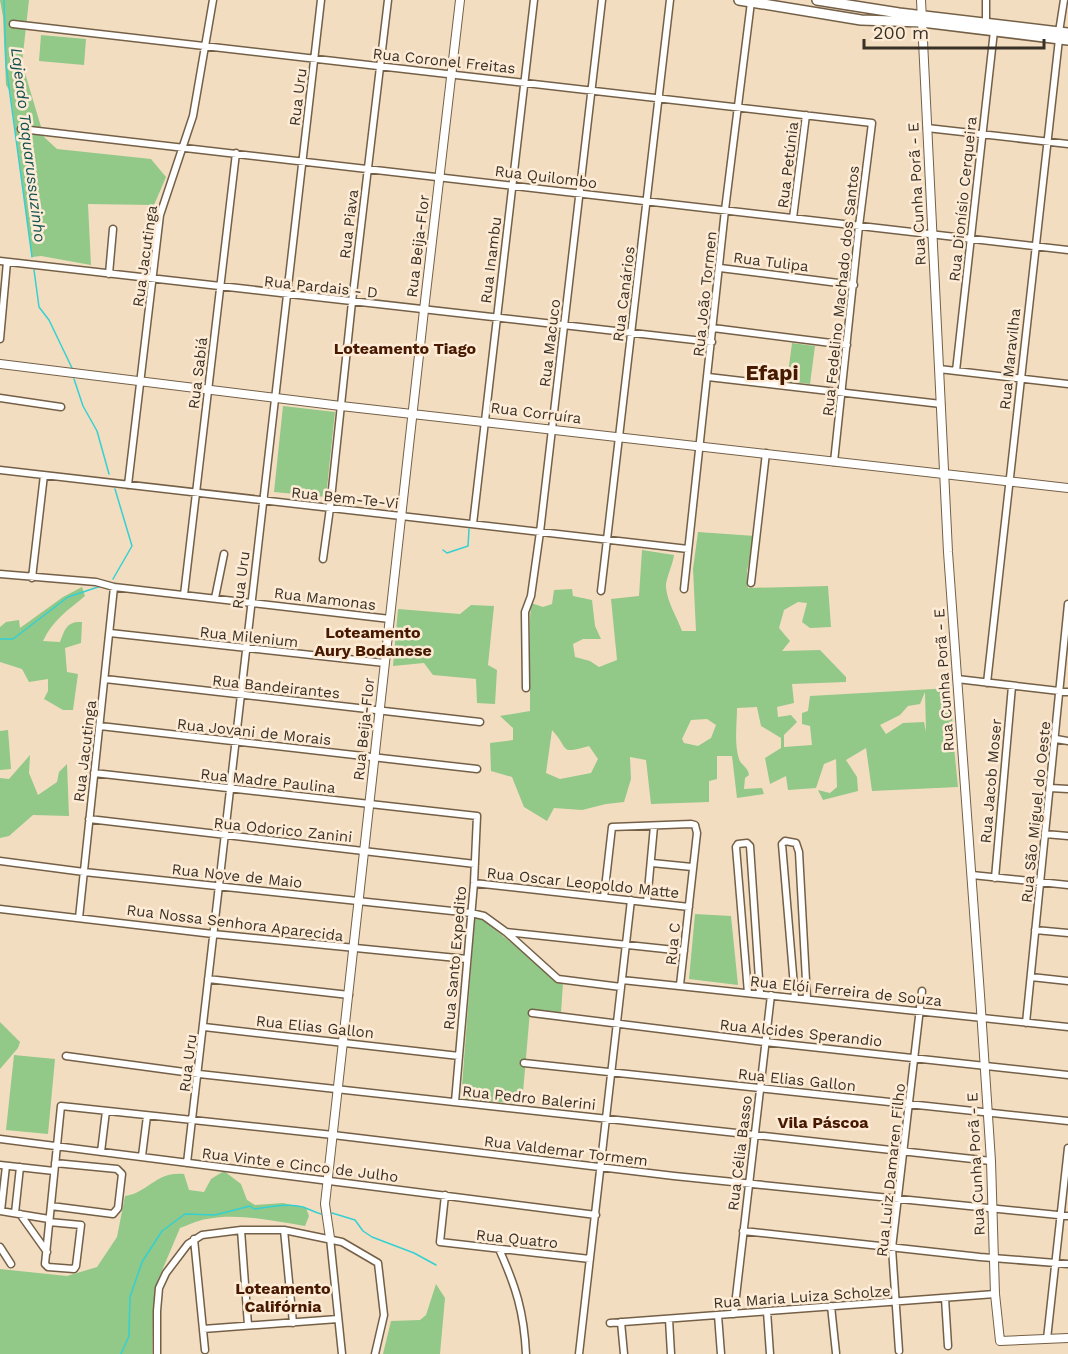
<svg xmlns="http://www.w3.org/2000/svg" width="1068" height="1354" viewBox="0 0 1068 1354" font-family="'Work Sans',sans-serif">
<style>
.green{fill:#92c888;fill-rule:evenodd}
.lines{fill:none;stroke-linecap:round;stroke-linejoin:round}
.stream{stroke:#35d0d2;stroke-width:1.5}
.minor-casing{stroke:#746047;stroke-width:9}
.tertiary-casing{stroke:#746047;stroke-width:10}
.secondary-casing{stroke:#746047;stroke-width:12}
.minor{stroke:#fff;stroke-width:6}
.tertiary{stroke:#fff;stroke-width:8}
.secondary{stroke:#fff;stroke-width:9}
.labels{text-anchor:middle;stroke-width:5;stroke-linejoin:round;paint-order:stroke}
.street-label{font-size:15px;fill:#393126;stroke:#fdebd5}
.water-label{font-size:16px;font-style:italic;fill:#125152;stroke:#fdebd5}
.neighbourhood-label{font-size:16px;font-weight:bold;fill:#481901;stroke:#fdebd5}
.district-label{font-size:21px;font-weight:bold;fill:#481901;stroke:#fdebd5}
</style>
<rect width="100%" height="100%" fill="#f3ddc1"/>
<path class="green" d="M0,0h29l-7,63 22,74 13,12 94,10 15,18 -12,28 -66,-1 3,61 -50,-9 -9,1 -22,-166 -4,-6 -3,-68z
M41,35l45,4 -2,26 -45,-4z
M792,343l23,3 -5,38 -23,-3z
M283,406l52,6 -9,85 -52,-5z
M698,532l57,4 -8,35 1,17 80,-2 3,41 -21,1 -8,-6 5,-19 -9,-1 -14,8 -5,18 11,13 -8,10 38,-1 26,27v5l-54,2 2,19 -17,4 1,10 13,-2 6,7 -13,13v12l28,-2 -2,-19 -8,-2v-11l6,-2 2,-15 141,-8 2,49 5,50 -86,4 -6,-43 -20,12 11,17 1,14 -35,9 -5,-10 12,3 7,-6 -1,-28 -12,5 -8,24 -28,2 -2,-14 -16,8 -5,-26 16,-10v-10l-20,-12 -4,-19 -20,1c0,15 -3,36 2,51 2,6 9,8 10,16l-4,3 -1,11 18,-1 2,6 -27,4 -5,-42h-15v23l-8,2v21l-58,2 -5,-44 -16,-3 1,22 -7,23 -18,2 -24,6 -28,-2 -7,13 -23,-14 -12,-30 -21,-6 -1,-28 23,-3v-12l-13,-12 30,-5v-92l1,-16 12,4 9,-3 2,-14 18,-1 1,7 19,4 3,26 6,13h-18l-10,5 2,13 15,4 9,6 18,-7 -6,-61 28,-3 3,-46 32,5c-1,9 -9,26 -8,32 1,15 11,30 16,44h14l-3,-62zM925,692l1,40 -2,-10 -21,1 -17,11 -6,-9 20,-10 8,-9 12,-2zM707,719l9,6 -5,13 -13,8 -14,-3 -2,-4 9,-19zM552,730c18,19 6,25 37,16l9,13 -7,14 -31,6 -14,-6z
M82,587l3,9c-17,14 -33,25 -42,45l17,1c5,-13 7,-21 22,-20l-1,21 -16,5 2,24 11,2 -5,36h-10l-19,-11 4,-8v-12l-19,3 -7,-13 -22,-7v-35l6,-5 13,-2 1,8 43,-31z
M471,605l23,1 -6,59 9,5 -2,34 -18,-1 -1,-24 -43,-4 -9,-12 -31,3 5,-57 62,5z
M8,730l3,39 -11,1v-39z
M30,755l-1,18 9,22 19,-13 2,-10 8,-8 2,52 -36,-1 -24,21 -9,2v-60l9,1z
M695,914l36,2 7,69 -49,-6z
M475,916l5,1 79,65 4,1 -2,30 -31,-2 -8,93 -61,-5z
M0,1022l20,20 -2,6 -18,21z
M14,1055l41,4 -7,75 -42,-4z
M224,1171l17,13 6,16 8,5 28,-2 23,5 3,8 -4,10c-32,-5 -65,-13 -98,-7 -9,1 -18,6 -27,9l-22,52 -5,28 -1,46h-152v-85l67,7 30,-9 20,-30 8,-41c23,-3 31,-25 59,-22l5,16 15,2 7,-13z
M436,1284l9,14 -5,56h-57l8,-33 29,-1 6,-5z"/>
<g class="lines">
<path class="stream" d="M4,0l2,65 26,192
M34,270l5,37 10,13 23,48
M74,379l9,27 14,25 12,43
M443,550l4,3 21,-7 1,-17
M113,579l19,-33 -17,-57
M0,639h13l55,-42 33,-11
M332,1213l23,7 8,11 9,6 42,16 22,12
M121,1354l8,-18 1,-39 12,-35 20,-31 23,-17 30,1 35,-9 4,3c15,-2 34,-6 49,-2 6,2 11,5 18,7"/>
<g class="minor-casing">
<path id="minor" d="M986,0v24
M13,24l859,99 -13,103 -25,236
M1059,32l5,-32
M927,128l141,16
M21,129l1047,121
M793,218l13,-103
M0,261l712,81
M720,268l134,17
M109,274l4,-45
M713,328l134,17
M0,339l7,-77
M939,369l129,15
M956,371l38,-340
M708,377l233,27
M0,398l61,9
M0,470l688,79
M128,485l32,-270 33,-99 20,-116
M473,524l61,-524
M323,559l7,-51 22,-206 36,-302
M0,574l96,8 18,5 276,32
M32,578l12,-103
M751,583l15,-130
M684,589l41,-379 26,-208
M601,591l69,-591
M184,595l52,-442
M215,598l9,-44
M110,633l275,30
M105,679l375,43
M957,679l111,13
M987,683l72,-644
M526,688l-1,-76 6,-16 9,-64 62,-532
M100,726l377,43
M1056,739l12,2
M94,773l383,43 -3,67 -19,219
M1050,788l18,1
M89,819l386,45
M1045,834l23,2
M0,861l84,11 387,41 13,3 22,16 52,47 63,8
M652,863l40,4
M972,875l96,10
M995,878l17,-192
M474,883l215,24
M604,897l8,-70 79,-3 4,1 2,8 -17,152
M647,902l7,-76
M0,909l213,25 254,25
M79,918l35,-331
M1035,930l33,3
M506,932l178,19
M1031,977l37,4
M208,979l141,16
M622,980l446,47
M748,993l-12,-146 2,-3 9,-1 3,3 10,148
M795,998l-13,-154 3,-3 11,2 3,9 8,147
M532,1013l233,29 303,33
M1026,1023l42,-419
M204,1027l255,29
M66,1056l133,18 792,87
M524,1063l544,58
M0,1139l596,76
M101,1152l5,-41
M142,1156l5,-40
M187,1163l134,-1163
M0,1165l54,6
M445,1195l-5,47 150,17
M51,1206l62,8 5,-6 4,-34 -5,-5 -62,-6
M0,1211l49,8
M1,1211l5,-45
M15,1213l5,-46
M20,1214l27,38
M49,1222l32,3 -5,41 -2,3 -26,-2 -3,-3 16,-158 272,29 341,41 394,40
M241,1230l7,95
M284,1230l9,93
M743,1231l237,26 88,7
M330,1238l12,116
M194,1239l11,111
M0,1247l11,17
M499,1249c17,38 25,63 27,105
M945,1298l3,48
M831,1306l5,47
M767,1311l3,43
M734,1314l37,-319
M718,1315l3,39
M669,1319l2,35
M621,1322l3,32
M610,1323l385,-29
M203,1329l135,-10
M1047,1339l21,-191
M899,1351l-7,-103 30,-257
M157,1354v-43l2,-23 7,-15 22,-29 14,-9 39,-5h43l58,12 36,21 6,52 -9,39
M579,1354l52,-454"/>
</g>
<g class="tertiary-casing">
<path id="tertiary" d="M921,0l27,552 32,443 11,166 4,133 5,47 68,-3
M0,364l341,42 727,82
M330,1238l-5,-34 99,-894 36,-310"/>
</g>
<g class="secondary-casing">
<path id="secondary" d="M739,0l122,20 61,2 146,18
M817,0l82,13 169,20"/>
</g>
<use href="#minor" class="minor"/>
<use href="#tertiary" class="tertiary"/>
<use href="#secondary" class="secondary"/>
</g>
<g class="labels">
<g class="street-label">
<text transform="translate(444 61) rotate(6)" y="5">Rua Coronel Freitas</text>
<text transform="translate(298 97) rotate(-83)" y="5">Rua Uru</text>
<text transform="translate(788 165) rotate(-83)" y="5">Rua Petúnia</text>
<text transform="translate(546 177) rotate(7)" y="5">Rua Quilombo</text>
<text transform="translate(917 194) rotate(-93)" y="5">Rua Cunha Porã - E</text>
<text transform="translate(963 199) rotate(-84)" y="5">Rua Dionísio Cerqueira</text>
<text transform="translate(349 224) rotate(-83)" y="5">Rua Piava</text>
<text transform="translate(418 246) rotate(-83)" y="5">Rua Beija-Flor</text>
<text transform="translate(145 256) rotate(-82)" y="5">Rua Jacutinga</text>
<text transform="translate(491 260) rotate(-83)" y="5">Rua Inambu</text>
<text transform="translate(771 262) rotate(7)" y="5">Rua Tulipa</text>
<text transform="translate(321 287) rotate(6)" y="5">Rua Pardais - D</text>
<text transform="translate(841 291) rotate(-84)" y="5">Rua Fedelino Machado dos Santos</text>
<text transform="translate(624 294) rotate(-83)" y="5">Rua Canários</text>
<text transform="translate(705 294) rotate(-84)" y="5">Rua João Tormen</text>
<text transform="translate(550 343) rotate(-83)" y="5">Rua Macuco</text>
<text transform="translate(1010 359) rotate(-84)" y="5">Rua Maravilha</text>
<text transform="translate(198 373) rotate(-83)" y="5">Rua Sabiá</text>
<text transform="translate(536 413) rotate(7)" y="5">Rua Corruíra</text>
<text transform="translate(345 498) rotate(6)" y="5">Rua Bem-Te-Vi</text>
<text transform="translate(241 580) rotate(-83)" y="5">Rua Uru</text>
<text transform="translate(325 599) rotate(7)" y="5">Rua Mamonas</text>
<text transform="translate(249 637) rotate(6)" y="5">Rua Milenium</text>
<text transform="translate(944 680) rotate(-94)" y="5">Rua Cunha Porã - E</text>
<text transform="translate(276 687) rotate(6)" y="5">Rua Bandeirantes</text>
<text transform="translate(364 729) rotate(-84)" y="5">Rua Beija-Flor</text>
<text transform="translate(254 732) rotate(6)" y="5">Rua Jovani de Morais</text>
<text transform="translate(85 751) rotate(-83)" y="5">Rua Jacutinga</text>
<text transform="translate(268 781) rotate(6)" y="5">Rua Madre Paulina</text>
<text transform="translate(991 781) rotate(-85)" y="5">Rua Jacob Moser</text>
<text transform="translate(1036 812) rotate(-84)" y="5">Rua São Miguel do Oeste</text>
<text transform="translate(283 830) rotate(6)" y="5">Rua Odorico Zanini</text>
<text transform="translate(237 876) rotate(6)" y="5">Rua Nove de Maio</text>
<text transform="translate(583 883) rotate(6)" y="5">Rua Oscar Leopoldo Matte</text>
<text transform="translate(235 923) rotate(7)" y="5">Rua Nossa Senhora Aparecida</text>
<text transform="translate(673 944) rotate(-84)" y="5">Rua C</text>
<text transform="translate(455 958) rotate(-85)" y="5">Rua Santo Expedito</text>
<text transform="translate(846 991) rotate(6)" y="5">Rua Elói Ferreira de Souza</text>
<text transform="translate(315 1027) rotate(6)" y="5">Rua Elias Gallon</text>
<text transform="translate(801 1033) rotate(6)" y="5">Rua Alcides Sperandio</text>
<text transform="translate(188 1063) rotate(-83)" y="5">Rua Uru</text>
<text transform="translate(797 1080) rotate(6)" y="5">Rua Elias Gallon</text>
<text transform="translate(529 1098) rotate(6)" y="5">Rua Pedro Balerini</text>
<text transform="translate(566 1151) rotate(7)" y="5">Rua Valdemar Tormem</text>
<text transform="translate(740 1153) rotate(-83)" y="5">Rua Célia Basso</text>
<text transform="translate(976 1164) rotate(-93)" y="5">Rua Cunha Porã - E</text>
<text transform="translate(300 1165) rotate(7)" y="5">Rua Vinte e Cinco de Julho</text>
<text transform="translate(891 1170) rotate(-84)" y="5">Rua Luiz Damaren Filho</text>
<text transform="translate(517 1239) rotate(6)" y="5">Rua Quatro</text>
<text transform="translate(802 1297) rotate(-4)" y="5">Rua Maria Luiza Scholze</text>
</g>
<g class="water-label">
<text transform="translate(29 145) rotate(83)" y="6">Lajeado Taquarussuzinho</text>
</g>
<g class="neighbourhood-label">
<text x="405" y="354">Loteamento Tiago</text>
<text x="373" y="638">Loteamento<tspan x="373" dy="18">Aury Bodanese</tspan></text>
<text x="823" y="1128">Vila Páscoa</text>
<text x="283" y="1294">Loteamento<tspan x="283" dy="18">Califórnia</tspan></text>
</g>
<g class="district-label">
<text x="772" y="380">Efapi</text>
</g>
</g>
<path d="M864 39v9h180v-9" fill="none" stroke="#393126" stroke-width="3"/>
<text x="873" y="39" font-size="18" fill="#393126" stroke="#fdebd5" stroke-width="4.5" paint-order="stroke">200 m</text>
</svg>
